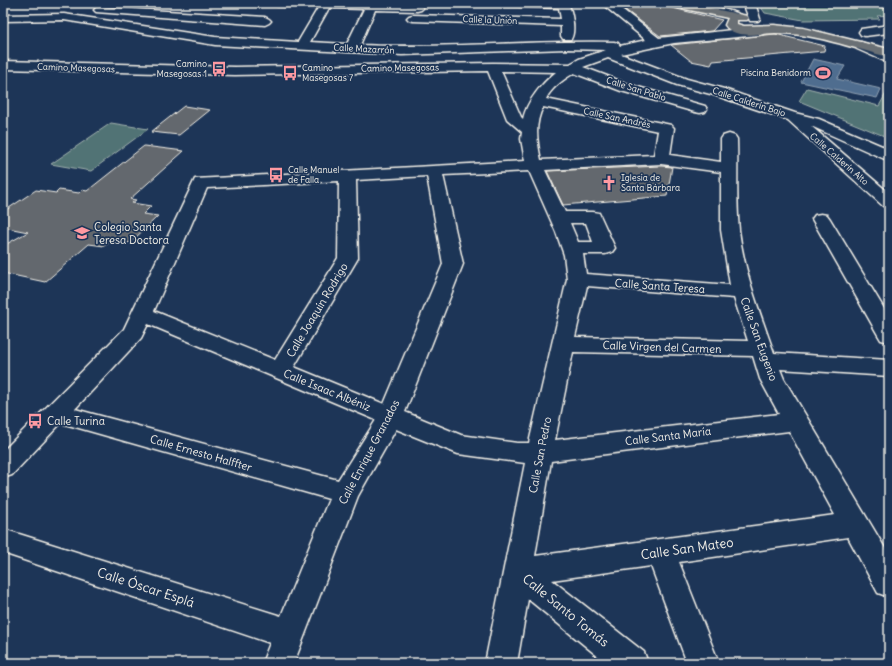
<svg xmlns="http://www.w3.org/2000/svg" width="892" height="666" viewBox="0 0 892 666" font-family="Delius,sans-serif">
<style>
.green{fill:#517374;stroke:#a2b2ae}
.water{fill:#4f6d8f;stroke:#91a2b3}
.building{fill:#63686e;stroke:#f4f1e8}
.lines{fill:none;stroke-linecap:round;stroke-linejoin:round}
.minor-casing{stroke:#f4f1e8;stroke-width:3}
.major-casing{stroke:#f4f1e8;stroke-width:3}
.minor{fill:#1d3557;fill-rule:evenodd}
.major{fill:#6a7074;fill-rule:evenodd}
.labels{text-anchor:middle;stroke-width:3.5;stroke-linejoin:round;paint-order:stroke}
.far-street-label{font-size:9px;fill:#f4f1e8;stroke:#1d3557}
.far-poi-label{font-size:9px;fill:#f4f1e8;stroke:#1d3557;text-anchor:start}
.poi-label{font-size:11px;fill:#f4f1e8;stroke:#1d3557;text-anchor:start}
.street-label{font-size:11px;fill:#f4f1e8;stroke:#1d3557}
.near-street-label{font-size:13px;fill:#f4f1e8;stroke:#1d3557}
</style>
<rect width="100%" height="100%" fill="#1d3557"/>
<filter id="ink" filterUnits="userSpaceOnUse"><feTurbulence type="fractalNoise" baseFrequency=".025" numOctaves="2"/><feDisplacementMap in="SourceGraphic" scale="8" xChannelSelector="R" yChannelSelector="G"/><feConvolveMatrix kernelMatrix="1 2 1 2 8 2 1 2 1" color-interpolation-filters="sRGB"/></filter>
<g filter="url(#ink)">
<path class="green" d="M758,3h119l12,9v3l-12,1 3,3 -77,1 -38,-7z
M807,88l72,18 10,-18v50l-90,-37z
M111,123l37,6 -57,42 -40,-7z"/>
<path class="water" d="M813,59l32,7 -8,13 44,10 -4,9 -76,-16z"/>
<path class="building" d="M616,3h36l70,17 -10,11 -52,5z
M775,34l50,12 -1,5 -111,10 -2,4 -20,-4 -20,-16z
M184,106l26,4 -31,25 -28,-3z
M144,146l40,5 -54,48 6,1 -4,3 19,3 -8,8 15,2 -28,27 -16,-3 -10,6 -15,-2 -44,38 -42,-9v-27l25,-14 -25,-5v-15l33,-22 20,3 3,-3 20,3 3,-3 5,1z
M661,166l11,1 -5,29 -104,9 -16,-34z"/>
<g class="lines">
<g class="minor-casing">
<path id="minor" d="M271,3h108l42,3 2,2 -2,2 -4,1 -42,-1 -15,35c84,4 169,-5 254,-3l4,1 2,3 26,-6 -45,-37h13l45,35 100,-11 4,1 2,3 -2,3 -4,1 -85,8 -53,11 66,25 37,10 71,24 24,6 70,30v12l-78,-35 78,67v14l-6,-1 -95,-86 -74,-25 -37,-10 -69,-27 -25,9 48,18 74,21 2,3 -2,3 -5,1 -5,-1 -74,-21 -47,-18c-10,6 -23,15 -28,26l125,26 3,3 -4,27 51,7v-23l2,-3 6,-2 6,2 2,3c1,29 -1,62 2,91 5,42 21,83 35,123l115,7v16l-109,-7 4,10 105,176v42l-11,-4 -30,-56 -169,25 40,101h-32l-36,-97 -99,14 92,72 4,11h-42l-78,-64 -11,64h-32l40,-200 -67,-9 -62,-25 -38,67 -64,167h-32l8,-20 -267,-90v-24l278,87 48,-117 -268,-76 -49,52 -9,3v-27l121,-122 71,-150 330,-18 -4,-22 1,-7 -15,-13 -19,-48 -253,4 -232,-6v-8l232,6 258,-4 77,1 9,-5 27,-9 -40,-1 -164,6 -187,-10 -151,-25 -61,1v-6l61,-1 151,23 83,5 20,-34 -41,-2zM329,8l35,1 -17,35 -37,-2zM501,71l55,1c-14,11 -29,29 -33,47l-2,-2zM543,107l115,24 -4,24 -113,5c-4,-18 -7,-36 2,-53zM661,164l60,8v58l9,55 -144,-11 -3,-20h22l7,-2 3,-4 -16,-35 -6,-1h-28l-20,-42zM529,171l27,61 8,23 3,24 -38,164h-12l-56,-8 -56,-23 58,-148 -20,-89zM427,176l16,88 -59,140 -90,-37 64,-109 -2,-78zM339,181l-1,77 -63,102 -121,-49 53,-123zM570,223h16l7,19h-15zM587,286l147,12 14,43 -173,-4zM148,324l228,96 -38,60 -263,-71 66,-71zM573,352l180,4 7,23 19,35 -224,26zM789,431l46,84 -300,41 16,-95z
M495,3h73c4,8 8,28 3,36h-8l-2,-3v-10l-148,-5 -4,-1 -2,-2 2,-2 4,-1 148,4 -2,-11 -58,-2z
M685,3h18l34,10 2,2 -2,2 -4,1 -46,-13z
M743,3h12l5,16 -2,2h-8z
M882,3h7v4l-4,-1z
M100,7l165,10 4,2 2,2 -2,2 -4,2 -169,-13 -2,-2 2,-2z
M889,25v8l-24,3 -4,-1 -2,-3 2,-3z
M861,42l28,11v10l-32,-14 -2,-3 2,-3z
M821,214l6,1 3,4 59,98v25l-8,-2 -3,-5 -66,-116 3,-4z"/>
</g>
<g class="major-casing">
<path id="major" d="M665,3h22l60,13 2,2 -2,2h-10v4l7,2 30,-1 29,3 86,21v8c-37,-9 -75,-24 -114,-24 -15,0 -40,7 -50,-8l3,-7 -57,-12z"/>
</g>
<use href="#minor" class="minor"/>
<use href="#major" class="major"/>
</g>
</g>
<defs>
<g id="bus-bare" transform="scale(1.2)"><path d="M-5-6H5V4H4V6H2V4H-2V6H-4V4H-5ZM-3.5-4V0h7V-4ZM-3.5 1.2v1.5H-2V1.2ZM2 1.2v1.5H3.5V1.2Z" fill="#ff9aa2" stroke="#1d3557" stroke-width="2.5" paint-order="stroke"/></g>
<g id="stadium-bare" transform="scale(1.2)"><path d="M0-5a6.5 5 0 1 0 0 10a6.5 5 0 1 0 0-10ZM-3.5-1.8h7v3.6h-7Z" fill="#ff9aa2" stroke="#1d3557" stroke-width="2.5" paint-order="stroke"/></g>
<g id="church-bare" transform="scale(1.2)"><path d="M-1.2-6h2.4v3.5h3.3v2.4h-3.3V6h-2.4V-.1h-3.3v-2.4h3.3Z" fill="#ff9aa2" stroke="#1d3557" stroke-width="2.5" paint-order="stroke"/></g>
<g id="school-bare" transform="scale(1.2)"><path d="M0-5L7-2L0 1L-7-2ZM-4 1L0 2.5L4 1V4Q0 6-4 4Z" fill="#ff9aa2" stroke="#1d3557" stroke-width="2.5" paint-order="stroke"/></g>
</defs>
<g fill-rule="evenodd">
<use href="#bus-bare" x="219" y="69"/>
<use href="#bus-bare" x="290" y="73"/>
<use href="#stadium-bare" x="823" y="73"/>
<use href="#bus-bare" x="276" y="175"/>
<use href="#church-bare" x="609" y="183"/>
<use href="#school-bare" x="82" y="233"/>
<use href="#bus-bare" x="35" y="421"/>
</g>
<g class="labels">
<g class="far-street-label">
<text transform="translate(490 20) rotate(2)" y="3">Calle la Unión</text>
<text transform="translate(364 49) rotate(3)" y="3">Calle Mazarrón</text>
<text transform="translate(76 68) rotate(2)" y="3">Camino Masegosas</text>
<text transform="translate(400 68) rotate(-1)" y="3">Camino Masegosas</text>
<text transform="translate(636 89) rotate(17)" y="3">Calle San Pablo</text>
<text transform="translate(749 102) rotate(18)" y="3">Calle Calderín Bajo</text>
<text transform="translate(617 118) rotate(12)" y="3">Calle San Andrés</text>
<text transform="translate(839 159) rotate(41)" y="3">Calle Calderín Alto</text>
</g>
<g class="far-poi-label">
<text x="207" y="67" text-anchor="end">Camino<tspan x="207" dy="10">Masegosas 1</tspan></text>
<text x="302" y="71">Camino<tspan x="302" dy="10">Masegosas 7</tspan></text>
<text x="811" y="76" text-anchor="end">Piscina Benidorm</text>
<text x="288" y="173">Calle Manuel<tspan x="288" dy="10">de Falla</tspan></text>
<text x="621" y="181">Iglesia de<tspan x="621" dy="10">Santa Bárbara</tspan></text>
</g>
<g class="poi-label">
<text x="94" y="231">Colegio Santa<tspan x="94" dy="13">Teresa Doctora</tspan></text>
<text x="47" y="425">Calle Turina</text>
</g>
<g class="street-label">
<text transform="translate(660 286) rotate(4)" y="4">Calle Santa Teresa</text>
<text transform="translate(317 310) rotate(-59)" y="4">Calle Joaquín Rodrigo</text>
<text transform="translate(759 339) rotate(70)" y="4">Calle San Eugenio</text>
<text transform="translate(662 347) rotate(2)" y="4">Calle Virgen del Carmen</text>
<text transform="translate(327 390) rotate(22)" y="4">Calle Isaac Albéniz</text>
<text transform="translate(668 436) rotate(-7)" y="4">Calle Santa María</text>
<text transform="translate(369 452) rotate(-62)" y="4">Calle Enrique Granados</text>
<text transform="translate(201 453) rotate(16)" y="4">Calle Ernesto Halffter</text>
<text transform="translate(540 455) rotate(-79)" y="4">Calle San Pedro</text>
</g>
<g class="near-street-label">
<text transform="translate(687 548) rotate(-8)" y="5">Calle San Mateo</text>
<text transform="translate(146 587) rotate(18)" y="5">Calle Óscar Esplá</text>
<text transform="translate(566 610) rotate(39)" y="5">Calle Santo Tomás</text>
</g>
</g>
<rect width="892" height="666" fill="none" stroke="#1d3557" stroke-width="16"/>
<rect x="8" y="8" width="876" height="650" fill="none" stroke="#f4f1e8" stroke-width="1.5" filter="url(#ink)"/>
</svg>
